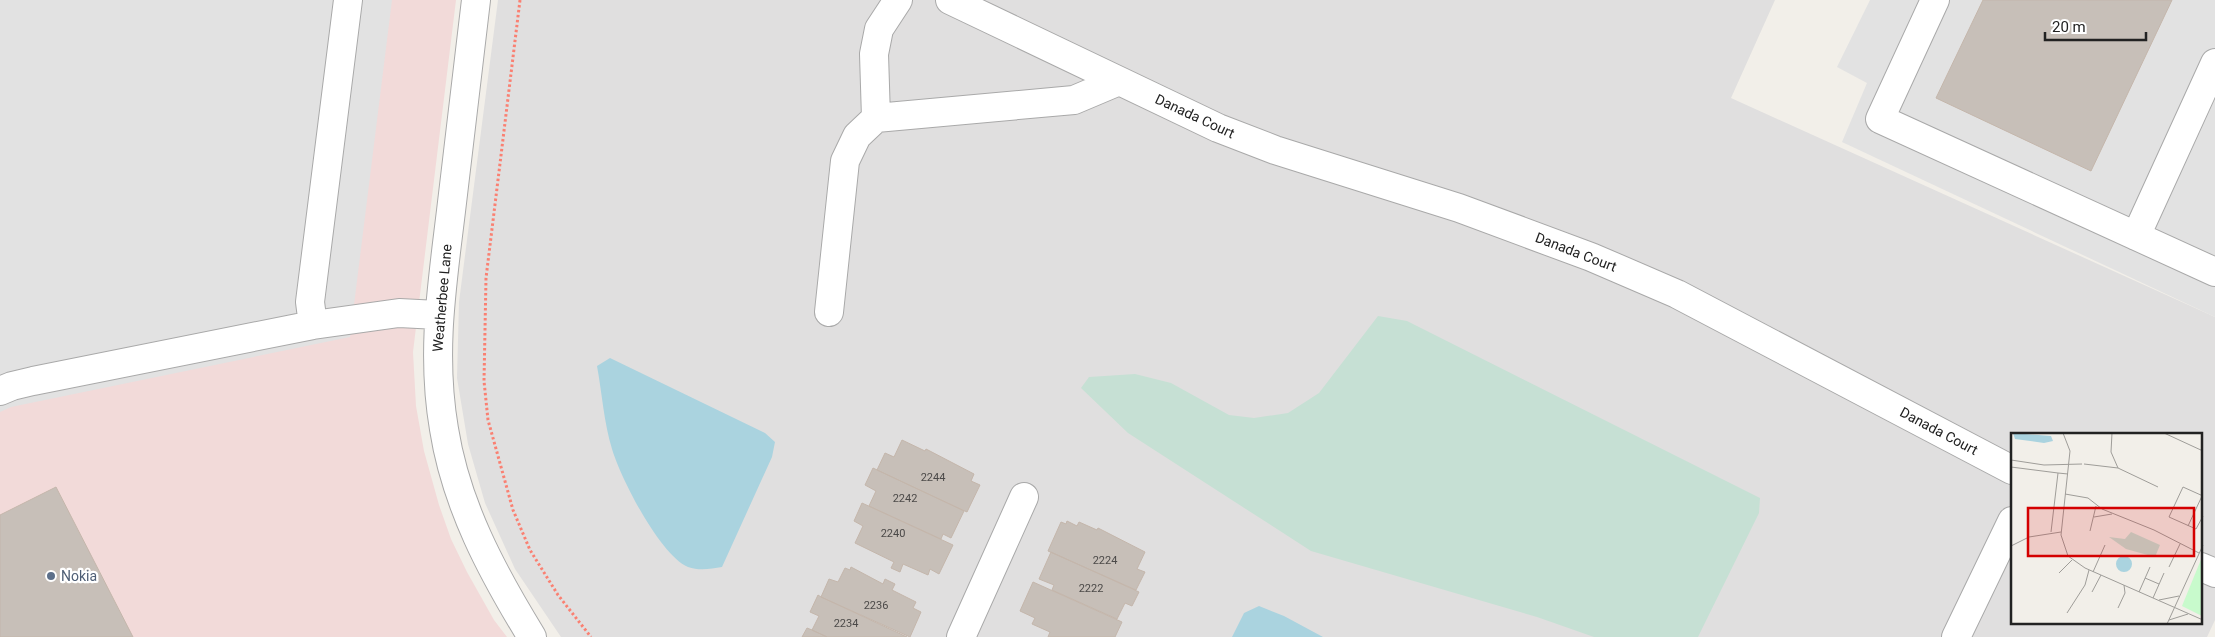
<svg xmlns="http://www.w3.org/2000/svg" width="2215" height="637" viewBox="0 0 2215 637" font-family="Roboto,sans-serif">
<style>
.residential{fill:#e0dfdf;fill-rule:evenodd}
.commercial{fill:#f2dad9}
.wetland{fill:#c6e0d4}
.parking{fill:#e2e2e2}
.water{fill:#aad3df}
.building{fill:#c7bfb8;stroke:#c4b6ab}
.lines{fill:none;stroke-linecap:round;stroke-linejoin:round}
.minor-casing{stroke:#a9a9a9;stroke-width:30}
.path{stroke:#fa8072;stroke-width:3;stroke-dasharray:2.5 2.5;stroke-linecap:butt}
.minor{stroke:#fff;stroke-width:28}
.service-dot{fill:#5c6f8a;stroke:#fff;stroke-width:2}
.labels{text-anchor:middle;stroke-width:4.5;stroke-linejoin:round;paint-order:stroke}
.number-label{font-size:11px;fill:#4b4948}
.street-label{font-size:14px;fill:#222;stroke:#fff}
.service-label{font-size:14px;fill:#4e5e75;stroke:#fff;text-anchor:start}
.inset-road{fill:none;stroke:#9f9d99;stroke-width:1}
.view{fill:#d40000;fill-opacity:0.15;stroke:#d40000;stroke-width:2.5}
.inset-edge{fill:none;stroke:#222;stroke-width:2.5}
</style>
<rect width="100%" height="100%" fill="#f2efe9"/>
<path class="residential" d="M498,0h1277l-44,98 484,219v303l-8,17h-1646l-46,-68 -30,-66 -17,-59 -11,-66 2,-76zM2012,434h189v189h-189z"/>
<path class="commercial" d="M0,0h456l-43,352 3,54 8,45 15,54 12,34 16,33 27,48 13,17h-507z"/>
<path class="wetland" d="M1378,316l29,5 353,177 -1,15 -61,124h-104l-57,-20 -226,-66 -183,-118 -47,-45 8,-11 46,-3 36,9 58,32 25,3 34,-5 31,-20z"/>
<path class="parking" d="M0,0h392l-42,337 -339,70 -11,5z
M1870,0h345v317l-373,-175 25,-59 -30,-16z"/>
<path class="water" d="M610,358l155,75 10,9 -3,15 -50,110c-11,2 -23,4 -34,0 -28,-12 -67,-88 -76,-118 -8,-26 -10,-56 -15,-83z
M1259,606l25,10 39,21h-91l12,-24z"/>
<path class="building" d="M1983,0h189l-81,171 -155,-73z
M902,440l23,11 1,-2 48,25 -3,7 9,4 -13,27 -90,-42 8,-17 9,4z
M873,468l91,43 -13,27 -8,-4 -2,5 -72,-33 7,-15 -11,-6z
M56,487l77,150h-133v-122z
M862,503l91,42 -14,29 -9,-5 -2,6 -25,-11 -3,8 -9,-4 3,-6 -39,-19 8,-17 -9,-5z
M1067,521l10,5 2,-4 18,8 1,-2 47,24 -8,17 8,3 -9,18 -88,-39 13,-29 5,2z
M1051,552l88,40 -7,14 -7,-3 -8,16 -65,-29 2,-5 -15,-6z
M851,567l32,17 2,-5 10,5 -3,6 24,12 -3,6 8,4 -11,25 -89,-40 8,-18 9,3 7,-14 5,2z
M1033,582l89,40 -7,15h-67l2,-5 -18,-8 3,-6 -15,-7z
M818,595l3,2 86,40h-80l-15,-7 7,-14 -9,-4z
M807,628l5,2 15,7h-25z"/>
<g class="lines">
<g class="minor-casing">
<path id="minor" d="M476,0c-8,70 -17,140 -25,211 -9,75 -20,142 -7,218 12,76 48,143 88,208
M950,0l268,128 57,22 184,58 132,49 86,37 335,176
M1935,0l-55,119 335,153
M876,118l198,-18 45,-19
M2136,236l79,-173
M829,312l16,-151 12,-25 19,-18 -2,-64 5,-25 19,-29
M313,325l-3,-23 38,-302
M0,391l12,-5 21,-5 280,-56 86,-12 39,2
M2201,567l14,6
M961,637l63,-140
M1956,637l56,-116"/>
</g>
<path class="path" d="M520,0l-34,278 -2,103 4,39 25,90 17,40 28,45 33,42"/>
<use href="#minor" class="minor"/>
</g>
<circle class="service-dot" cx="51" cy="576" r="5"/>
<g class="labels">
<g class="number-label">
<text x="933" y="481">2244</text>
<text x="905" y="502">2242</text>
<text x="893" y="537">2240</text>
<text x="1105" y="564">2224</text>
<text x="1091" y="592">2222</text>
<text x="876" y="609">2236</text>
<text x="846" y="627">2234</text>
</g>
<g class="street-label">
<text transform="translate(1195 116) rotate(25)" y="5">Danada Court</text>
<text transform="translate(1576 252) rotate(21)" y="5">Danada Court</text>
<text transform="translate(442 298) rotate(-85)" y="5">Weatherbee Lane</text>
<text transform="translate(1939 431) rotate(28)" y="5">Danada Court</text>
</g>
<g class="service-label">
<text x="61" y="581">Nokia</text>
</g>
</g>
<g transform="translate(2011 433)">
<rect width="191" height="191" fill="#f2efe9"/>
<path d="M120,99l29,13 -5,12 -29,-8 -17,-12 16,2z" fill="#c6e0d4"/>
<path d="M191,124v59l-20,-10z" fill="#c8facc"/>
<path d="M2,0l38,3 2,5 -9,2 -29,-4zM105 131a8 8 0 1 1 16 0a8 8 0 1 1-16 0Z" fill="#aad3df"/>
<path class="inset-road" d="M52,0l7,18 -9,84 7,21 17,12 118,52M101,0l-1,19 7,16M153,0l39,18M0,27l33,5 38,-1M73,31l34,4 40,19M0,34l47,6M54,61l23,4 14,11 52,21 45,23M192,63l-20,-9 -14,30 27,12 7,-13M83,84l18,-3M177,93l14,-30M79,98l6,-25M40,99l7,-59 10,1M0,113l18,-9 32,-5M158,134l11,-23M82,139l12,-27M48,140l13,-13M134,145l14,6M81,159l9,-17M128,159l11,-25M142,165l11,-25M148,167l20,-4M107,175l7,-15 -1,-8M56,180l18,-28 4,-15M158,187l19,-6M156,191l36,-79"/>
<path class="view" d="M17,75h166v48h-166z"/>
<rect width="191" height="191" class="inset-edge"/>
</g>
<path d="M2045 32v8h101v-8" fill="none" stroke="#222222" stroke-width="2.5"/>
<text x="2052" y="32" font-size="15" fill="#222222" stroke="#ffffff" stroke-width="4" paint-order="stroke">20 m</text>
</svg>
